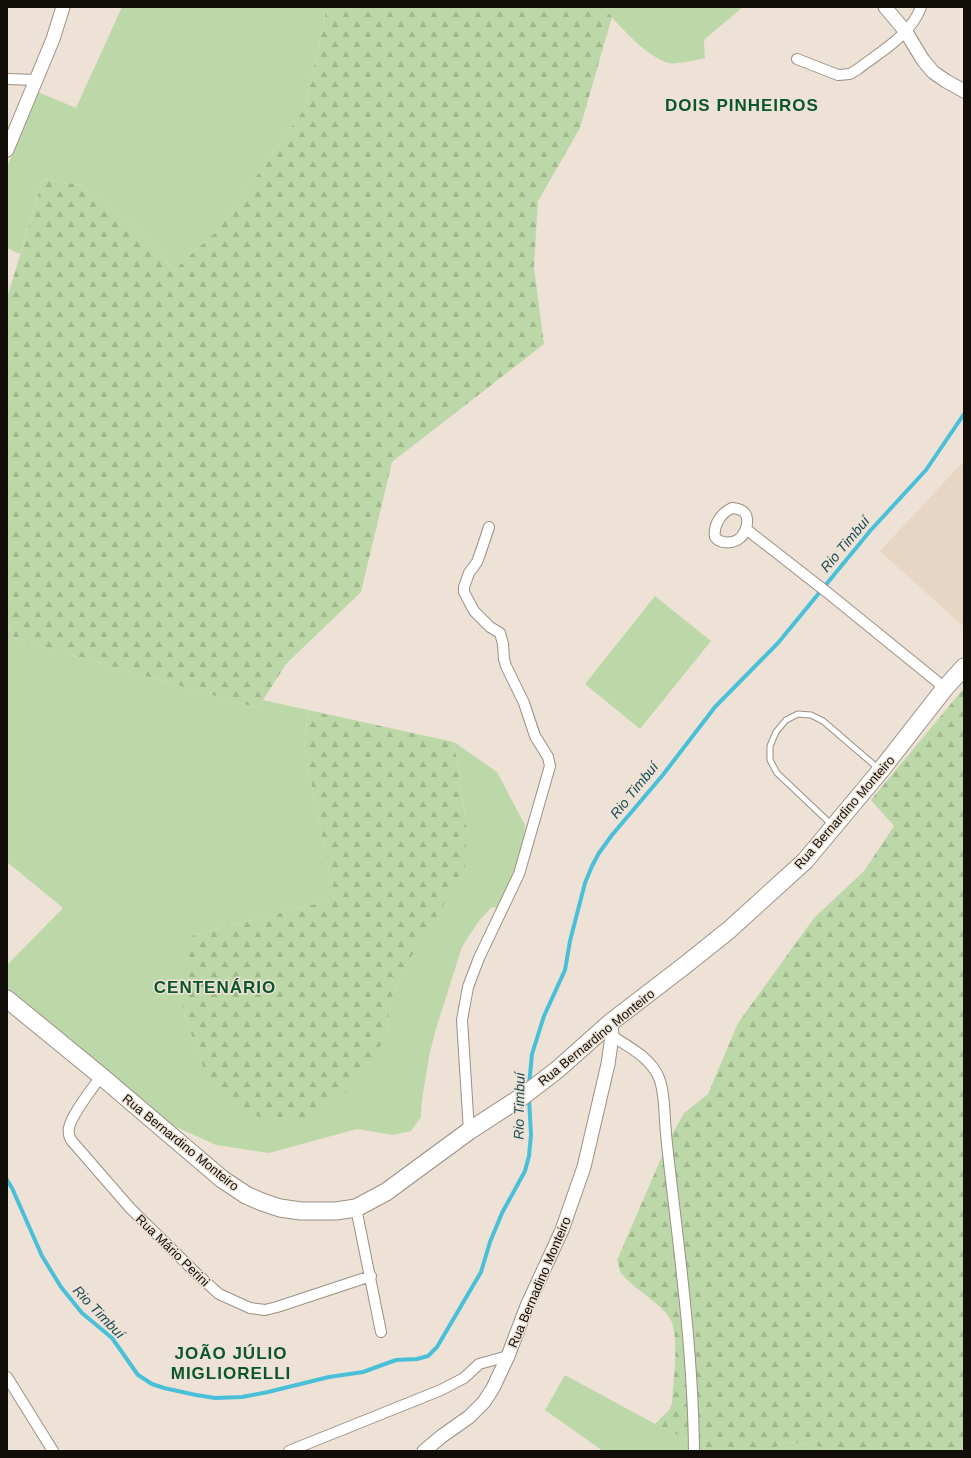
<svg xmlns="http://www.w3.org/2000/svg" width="971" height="1458" viewBox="0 0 971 1458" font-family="Arial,sans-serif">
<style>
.built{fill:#e8d6c5}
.grass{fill:#bdd8a8}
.forest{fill:url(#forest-firs)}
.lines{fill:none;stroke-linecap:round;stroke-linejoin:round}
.stream{stroke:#49c0d8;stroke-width:4}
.service-casing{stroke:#9b9085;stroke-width:7}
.minor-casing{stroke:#9b9085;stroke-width:12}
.tertiary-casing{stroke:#9b9085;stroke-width:15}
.primary-casing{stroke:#9b9085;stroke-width:19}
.service{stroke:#fff;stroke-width:5}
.minor{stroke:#fff;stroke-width:10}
.tertiary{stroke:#fff;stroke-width:13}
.primary{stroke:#fff;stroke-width:17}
.labels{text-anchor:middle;stroke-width:3;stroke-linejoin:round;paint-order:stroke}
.street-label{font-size:13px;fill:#110d09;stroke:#eee2d6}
.water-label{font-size:14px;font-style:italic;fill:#194c56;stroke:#eee2d6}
.district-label{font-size:17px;font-weight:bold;letter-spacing:1px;fill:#0b552a;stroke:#eee2d6}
</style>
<defs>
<pattern id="forest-firs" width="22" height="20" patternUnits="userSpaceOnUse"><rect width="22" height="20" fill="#bdd8a8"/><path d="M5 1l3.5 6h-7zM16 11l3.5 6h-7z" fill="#a1b88f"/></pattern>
</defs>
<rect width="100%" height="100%" fill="#eee2d6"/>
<path class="built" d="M964,461v166l-84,-76z"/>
<path class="grass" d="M122,7h203v10l-20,91 -87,122 -44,40 -23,-28 -21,-19 -49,-38 -38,-6 -23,75 -13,-6v-81l31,-75 38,16z
M603,7h140l-39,33 1,18c-8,2 -31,7 -37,5 -21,-6 -51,-39 -65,-56z
M655,596l56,45 -71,88 -55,-45z
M7,622l7,17 244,69 5,-8 45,10 -4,38 31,151 -142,36 -10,74 10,30 11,31 183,-35 3,-32 14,-35 23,-39 39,-107 -12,-80 43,30 28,53 -4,41 -15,43 -14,-2 -14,15 -16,25 -27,85 -6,25 -7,43 -1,17 -10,14 -18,4 -36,-6 -88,24 -53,-8 -64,-29 -145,-125v-26l56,-57 -56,-46z
M565,1375l90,49 56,27h-108l-58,-41z
M781,1442l32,2 15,7h-55z"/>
<path class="forest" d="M325,7h278l9,10 -32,111 -42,73 -4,66 10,77 -152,118 -31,130 -75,72 -28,44 -244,-69 -7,-17v-324l36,-119 38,6 49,38 21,19 23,28 44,-40 87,-122 20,-91z
M964,688v763h-136l-15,-7 -32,-2 -8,9h-62l-56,-27 14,-14 3,-7c1,-22 7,-59 0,-80 -5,-17 -38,-33 -50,-49 -3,-3 -3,-9 -5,-14l52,-120 15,-27 24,-19 30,-71 76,-105 50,-47 30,-45 -23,-26z
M308,710l146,32 12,80 -1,49 -61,97 -14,35 -3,32 -19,31 -21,26 -25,20 -27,9 -34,-3 -34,-17 -23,-31 -11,-31 -10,-30 1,-39 9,-35 142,-36 -31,-151z"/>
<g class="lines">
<path class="stream" d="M529,1085l3,-31 12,-38 21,-46 5,-29 15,-58 7,-17 7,-13 13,-18 50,-59 53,-69 63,-64 92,-112 56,-61 38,-56
M7,1180l5,8 30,68 19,31 21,26 30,25 26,37 14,9 12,4 32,7 19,3 27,-1 26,-5 61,-15 34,-5 33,-12 21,-1 11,-3 9,-9 44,-75 9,-30 12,-29 23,-42 4,-15 2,-21 -2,-37"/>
<g class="service-casing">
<path id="service" d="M832,825l-55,-52 -7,-13v-14l6,-14 10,-12 12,-6 13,1 12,6 56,48"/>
</g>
<g class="minor-casing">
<path id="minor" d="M797,59l41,16 12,-1 8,-5c22,-17 53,-34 63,-62
M7,79l30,1
M746,529c-2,3 -3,7 -6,9 -7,6 -20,6 -25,-1 -2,-12 6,-24 17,-29 15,1 17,9 14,21l82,64 117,95
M612,1036c17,11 39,22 47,42 5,12 5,28 6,42 1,17 3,34 5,51 11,93 23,186 24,280
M101,1076c-8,12 -30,39 -32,52 -1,4 0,8 2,12l59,68 68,67 21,19 31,14 15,2 12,-3 94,-31
M469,1131l-7,-111 6,-33 11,-29 40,-84 31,-108 -2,-9 -13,-21 -11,-33 -18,-37 -2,-7 -1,-15 -3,-11 -10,-6 -16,-16 -10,-19v-5l5,-14 8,-11 3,-8 9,-27
M356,1208l25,124
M7,1377l46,74
M289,1451l152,-61 23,-12 15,-14 29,-8"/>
</g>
<g class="tertiary-casing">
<path id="tertiary" d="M885,7l21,25 17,28 10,12 13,9 18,10
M7,150l46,-111 10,-32
M424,1451l18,-15 27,-19 15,-15 9,-14 15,-32 19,-50 35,-76 22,-63 24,-103 4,-28 -1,-14"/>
</g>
<g class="primary-casing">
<path id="primary" d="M7,999l94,77 121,103 24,16 16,7 18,6 21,3h35l20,-3 30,-16 83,-61 54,-35 34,-26 54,-48 73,-56 45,-36 76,-69 76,-91 64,-82 19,-21"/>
</g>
<use href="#service" class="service"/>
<use href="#minor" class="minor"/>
<use href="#tertiary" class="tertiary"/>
<use href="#primary" class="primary"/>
</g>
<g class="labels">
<g class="street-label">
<text transform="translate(844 812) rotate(-49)" y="5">Rua Bernardino Monteiro</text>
<text transform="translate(596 1037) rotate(-39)" y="5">Rua Bernardino Monteiro</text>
<text transform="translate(181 1142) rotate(39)" y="5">Rua Bernardino Monteiro</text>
<text transform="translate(173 1250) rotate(44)" y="5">Rua Mário Perini</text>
<text transform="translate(539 1282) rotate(-67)" y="5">Rua Bernadino Monteiro</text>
</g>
<g class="water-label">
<text transform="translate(845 544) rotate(-50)" y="5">Rio Timbuí</text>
<text transform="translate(634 790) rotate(-51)" y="5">Rio Timbuí</text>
<text transform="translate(519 1106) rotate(-89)" y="5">Rio Timbuí</text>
<text transform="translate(99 1312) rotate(46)" y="5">Rio Timbuí</text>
</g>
<g class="district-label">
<text x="742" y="111">DOIS PINHEIROS</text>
<text x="215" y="993">CENTENÁRIO</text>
<text x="231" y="1359">JOÃO JÚLIO<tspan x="231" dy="20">MIGLIORELLI</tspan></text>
</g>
</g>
<rect width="971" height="1458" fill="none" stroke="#110d09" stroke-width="16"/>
</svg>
